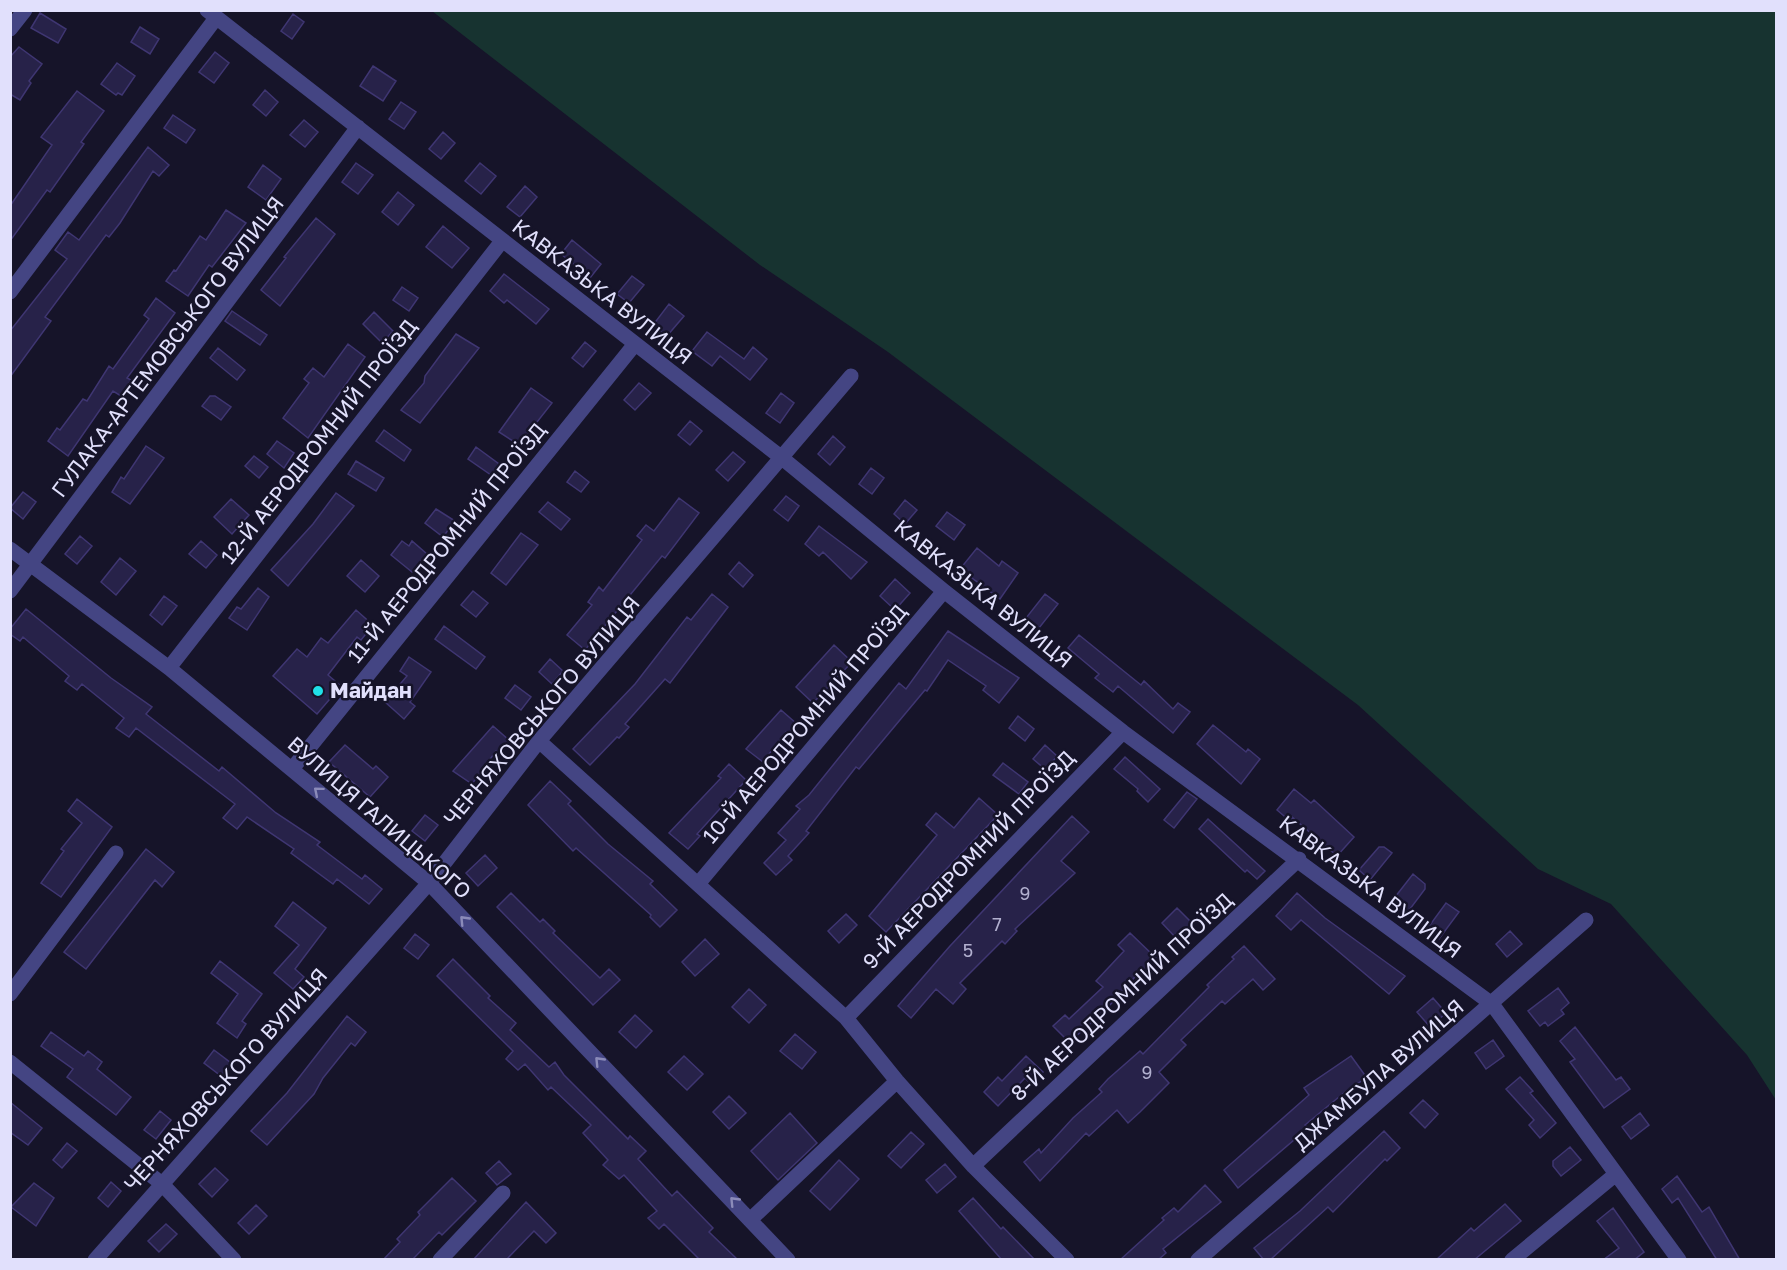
<svg xmlns="http://www.w3.org/2000/svg" width="1787" height="1270" viewBox="0 0 1787 1270" font-family="'Golos Text',sans-serif">
<style>
.green{fill:#173330}
.building{fill:#272249;stroke:#3f3672;stroke-width:1.5}
.lines{fill:none;stroke-linecap:round;stroke-linejoin:round}
.minor{stroke:#444583;stroke-width:15}
.oneway{stroke:#8b8bb9}
.poi-dot{fill:#20e0e8;stroke:#161429;stroke-width:2}
.labels{text-anchor:middle;stroke-width:5;stroke-linejoin:round;paint-order:stroke}
.number-label{font-size:18px;fill:#b2b0cf}
.street-label{font-size:21px;fill:#e1e0fc;stroke:#161429}
.poi-label{font-size:21px;font-weight:bold;fill:#e1e0fc;stroke:#161429;text-anchor:start}
</style>
<rect width="100%" height="100%" fill="#161429"/>
<path class="green" d="M432,11h1344v1089l-29,-45 -136,-151 -73,-35 -180,-164 -470,-353 -128,-87z"/>
<path class="building" d="M40,13l26,16 -8,14 -27,-15z
M293,14l11,8 -12,17 -11,-8z
M140,27l19,12 -9,15 -19,-12z
M19,47l23,17 -13,17 2,2 -11,17 -10,-6v-37z
M215,52l14,11 -15,20 -15,-11z
M117,63l18,13 -13,19 -4,-2 -2,2 -15,-11z
M373,66l23,15 -13,20 -23,-15z
M265,90l13,12 -12,14 -13,-11z
M77,91l27,20 -23,31 3,2 -34,48 -3,-2 -37,51v-35l42,-61 -11,-8z
M401,102l15,10 -12,17 -15,-10z
M173,115l22,15 -9,13 -22,-15z
M304,120l14,12 -13,15 -15,-12z
M443,132l12,11 -14,16 -12,-10z
M148,147l21,18 -10,11 -6,-5 -33,52 -11,14 -3,-2 -61,82 6,4 -41,56v-46l57,-72 -12,-9 13,-18 11,8z
M356,163l17,12 -15,19 -16,-12z
M480,163l16,13 -15,18 -16,-13z
M263,165l18,14 -15,21 -18,-13z
M525,186l12,11 -17,20 -13,-10z
M398,192l16,13 -16,20 -16,-13z
M226,210l20,13 -34,44 -3,-2 -21,31 -22,-15 8,-11 2,1 24,-35 6,4z
M316,218l19,16 -55,72 -19,-16 25,-32 -2,-1z
M443,226l26,22 -17,20 -26,-21z
M572,240l29,24 -11,14 -29,-24z
M504,274l45,35 -13,15 -29,-24 -3,3 -14,-12z
M632,276l12,9 -15,18 -12,-9z
M402,287l16,11 -9,13 -16,-11z
M156,298l19,15 -48,65 4,2 -10,16 -8,-5 -45,65 -20,-15 9,-13 3,2 23,-31 4,2 22,-35 4,3 36,-50 -5,-4z
M669,304l15,12 -17,20 -14,-11z
M232,311l35,24 -7,10 -35,-24z
M374,312l19,19 -11,12 -19,-19z
M707,332l37,27 9,-12 14,12 -17,21 -30,-24 -8,10 -20,-15z
M456,334l23,14 -59,75 -19,-13 23,-27 1,-7z
M585,342l11,9 -13,16 -11,-9z
M348,344l17,13 -57,81 -25,-20 26,-35 -5,-4 9,-11 11,9z
M218,348l27,22 -8,10 -27,-22z
M639,383l12,10 -16,17 -11,-10z
M531,388l21,15 -33,42 -20,-13z
M781,393l13,10 -14,20 -14,-10z
M210,396h5l16,11 -10,13 -19,-14z
M690,421l12,10 -12,14 -12,-10z
M384,430l27,20 -7,11 -28,-20z
M833,436l12,11 -15,18 -12,-11z
M277,441l17,12 -10,15 -17,-14z
M146,446l18,12 -34,46 -18,-12 9,-15 3,2z
M476,447l23,17 -8,11 -23,-16z
M733,452l12,10 -17,19 -12,-11z
M254,456l14,11 -9,11 -14,-12z
M356,461l28,17 -8,13 -28,-17z
M871,468l13,10 -12,16 -13,-10z
M575,471l14,11 -8,10 -14,-10z
M23,492l13,10 -13,17 -13,-11z
M336,493l18,13 -66,80 -17,-16 42,-46z
M786,496l13,10 -11,15 -14,-11z
M679,498l20,15 -34,45 -3,-2 -77,94 -18,-15 25,-30 -4,-3 11,-15 4,4 39,-51 -5,-4 9,-11 8,6z
M231,499l18,16 -17,19 -18,-17z
M905,500l12,10 -12,14 -11,-10z
M548,502l22,17 -9,11 -22,-18z
M436,509l19,12 -12,16 -18,-14z
M947,512l18,13 -11,15 -18,-14z
M819,526l48,36 -16,17 -28,-27 -4,4 -14,-12z
M521,533l17,12 -32,40 -15,-12z
M80,536l12,10 -15,18 -12,-10z
M201,541l16,14 -11,13 -17,-14z
M402,541l7,5 3,-5 15,13 -15,18 -21,-17z
M977,548l22,18 3,-5 16,12 -18,26 -40,-30z
M120,558l16,13 -20,24 -15,-13z
M361,560l18,16 -14,16 -18,-16z
M739,562l14,13 -10,12 -14,-13z
M895,579l15,14 -15,17 -15,-14z
M258,588l11,9 -22,33 -18,-12 8,-11 4,2z
M473,591l15,12 -12,14 -15,-12z
M712,594l16,13 -58,76 -5,-4 -40,45 4,3 -10,11 -2,-1 -27,28 -17,-16 62,-65 52,-67 4,3z
M1045,594l13,10 -19,24 -13,-10z
M164,596l13,10 -15,19 -12,-10z
M26,609l85,69 41,29 -6,7 73,57 3,-4 54,46 44,29 -3,3 45,34 3,-4 17,14 -13,15 -32,-25 -4,5 -42,-31 3,-4 -47,-32 -10,12 -14,-11 12,-14 -99,-76 -7,9 -13,-9 8,-10 -42,-34 -5,6 -12,-9 4,-5 -46,-39 -3,4 -10,-7v-5z
M356,610l17,15 -12,15 -4,-3 -29,38 13,11 -24,28 -44,-38 24,-27 10,8 14,-19 7,5z
M444,626l41,31 -9,12 -41,-30z
M948,631l71,47 -20,25 -16,-13 3,-4 -38,-26 -21,31 -2,-1 -66,79 -3,-2 -50,64 3,2 -21,23 4,4 -16,15 -12,-12 22,-23 -8,-7 22,-24 -4,-3 13,-11 90,-112 7,6z
M1079,635l62,50 3,-4 29,28 5,-6 12,9 -17,21 -55,-47 -5,6 -18,-14 4,-4 -31,-26z
M834,645l18,17 -39,41 -17,-16z
M409,657l22,15 -21,30 5,4 -11,13 -19,-17 22,-26 -7,-5z
M550,659l13,12 -11,13 -13,-12z
M515,685l16,12 -10,13 -16,-12z
M781,710l16,14 -9,10 -2,-2 -23,30 -17,-13z
M1018,716l16,13 -9,12 -16,-13z
M1213,725l33,27 2,-3 12,10 -19,25 -44,-40z
M493,726l17,15 -10,13 -4,-3 -24,33 -19,-13z
M345,745l28,24 3,-3 12,11 -18,20 -41,-35z
M1045,745l12,11 -11,14 -13,-11z
M1125,757l35,32 -12,13 -11,-11 1,-2 -24,-20z
M1003,763l25,19 -9,12 -26,-19z
M729,764l17,16 -49,54 3,2 -12,13 -19,-16 52,-55 -3,-2z
M550,781l21,20 -3,3 40,40 45,37 -3,3 27,26 -17,17 -10,-10 1,-2 -75,-67 -3,3 -45,-46z
M1294,789l17,14 3,-3 40,37 -17,19 -45,-39 -2,4 -13,-11z
M1187,792l10,7 -23,29 -10,-8z
M979,798l19,17 -112,117 -17,-16 68,-81 -11,-10 10,-12 18,15z
M77,799l35,28 -51,70 -20,-14 23,-32 -3,-2 21,-26 -14,-12z
M425,815l13,10 -13,16 -13,-10z
M1072,816l17,16 -28,29 14,12 -60,56 2,2 -12,13 -3,-3 -42,42 6,6 -13,15 -17,-15 -25,29 -13,-12 52,-60z
M1208,819l57,52 -8,8 -10,-9 -2,2 -46,-43z
M1379,847h5l8,6 -22,27 -11,-10z
M146,849l28,23 -12,15 -7,-7 -69,89 -22,-17z
M485,855l12,13 -19,18 -12,-13z
M1413,874l12,10v5l-18,24 -15,-12z
M511,893l29,29 3,-3 12,12 -2,2 47,45 9,-9 11,11 -27,25 -96,-98z
M1297,893l28,25 80,58 -16,18 -88,-74 -10,10 -15,-14z
M293,902l33,26 -31,41 9,8 -11,12 -19,-16 25,-28 -24,-19z
M1446,903l13,9 -20,27 -12,-10z
M1177,908l16,16 -16,15 -15,-16z
M846,914l11,11 -18,18 -11,-12z
M1510,931l12,13 -15,13 -11,-13z
M1130,933l27,26 -12,12 -3,-2 -40,45 -33,28 -16,-16 12,-11 4,4 34,-32 -7,-6 28,-30 -6,-6z
M415,934l14,11 -11,14 -14,-11z
M705,939l14,15 -24,22 -13,-14z
M1244,946l31,33 -12,11 -10,-11 -28,25 -3,-3 -41,39 5,5 -27,27 10,11 -29,29 -12,11 -11,-13 -28,26 -3,-3 -46,48 -16,-19 15,-13 2,4 32,-35 29,-26 -3,-3 9,-10 32,-28 3,3 66,-67 -2,-2 27,-26 -2,-2z
M453,959l37,37 -2,2 28,25 -6,7 39,37 6,-5 9,13 64,64 2,-3 16,15 -8,8 34,37 5,-5 36,37 -4,4 29,28h-38l-36,-36 -5,5 -11,-11 9,-7 -33,-36 -5,4 -16,-14 5,-5 -25,-27 8,-8 -40,-38 -3,3 -23,-26 -7,6 -12,-11 7,-8 -76,-75z
M220,961l42,33 -20,27 4,3 -9,14 -20,-15 21,-29 -27,-21z
M1558,988l11,15 -8,7 3,4 -16,12 -3,-4 -5,4 -12,-15z
M749,989l17,16 -17,18 -17,-16z
M1433,998l13,15 -16,14 -13,-15z
M635,1015l17,16 -16,17 -17,-16z
M347,1016l19,16 -11,14 -4,-3 -28,35 -9,16 -47,51 -16,-14 36,-38z
M1575,1027l41,53 5,-3 9,12 -26,19 -34,-46 5,-3 -15,-18z
M51,1032l33,24 4,-5 14,11 -5,7 34,28 -15,18 -49,-38 6,-8 -32,-23z
M795,1034l21,18 -14,17 -22,-18z
M1493,1040l11,16 -18,13 -11,-16z
M214,1050l17,13 -10,13 -17,-13z
M684,1056l19,18 -16,16 -19,-18z
M1026,1056l17,16 -12,12 -6,-6 -27,28 -14,-14 14,-15 4,4z
M1351,1056l16,22 -16,9 -46,38 3,3 -70,60 -14,-18 85,-75 -5,-7z
M1520,1077l13,14 -3,2 26,30 -16,15 -11,-13 5,-5 -28,-31z
M729,1096l17,17 -17,16 -16,-17z
M1423,1100l15,14 -13,14 -15,-15z
M10,1102l32,26 -14,17 -18,-13z
M160,1111l11,9 -15,19 -12,-9z
M790,1113l27,30 -39,37 -27,-29z
M1640,1113l9,12 -18,14 -9,-12z
M1384,1131l16,17 -13,13 -2,-2 -52,53 -5,-5 -58,53h-6l-10,-12 46,-37z
M911,1132l13,12 -23,24 -13,-12z
M67,1143l10,8 -15,17 -9,-8z
M1570,1147l11,13 -20,16 -8,-10v-5z
M839,1160l20,19 -29,31 -20,-19z
M499,1161l12,13 -14,11 -11,-12z
M945,1164l11,13 -19,16 -11,-13z
M215,1168l13,12 -16,17 -13,-13z
M1677,1176l25,36 7,-5 31,53h-23l-39,-62 -6,5 -10,-14z
M452,1178l24,23 -34,34 -3,-3 -27,28h-29l17,-18 -3,-3 23,-24 -2,-3z
M111,1182l10,9 -13,16 -10,-9z
M34,1183l20,15 -18,28 -25,-19z
M1205,1185l16,17 -58,47 3,4 -8,7h-38l44,-40 -2,-2 12,-10 4,4z
M973,1198l28,31 2,-2 32,33h-33l-43,-49z
M526,1202l30,31 -10,10 -12,-12 -28,29h-33z
M1505,1204l16,17 -47,39h-38l35,-32 3,3z
M256,1205l11,11 -18,18 -11,-11z
M1613,1208l31,44 -10,8h-31l16,-12 -22,-27z
M166,1224l11,10 -18,18 -11,-11z"/>
<g class="lines">
<path class="minor" d="M207,10l575,448 162,133 179,141 369,272 187,256
M10,29l15,-19
M10,292l206,-274
M10,549l159,119 260,215 359,377
M10,591l348,-464
M169,668l333,-427
M539,741l307,277 51,63 76,85 94,94
M292,769l343,-425
M698,884l246,-293
M10,994l106,-141
M846,1018l277,-286
M10,1062l152,122 72,76
M973,1166l326,-307
M751,1219l146,-138
M95,1260l334,-377 110,-142 312,-365
M440,1260l63,-67
M1198,1260l388,-340
M1512,1260l104,-86"/>
</g>
<defs><path id="oneway-chevron" d="M-2-3.5L2.5 0L-2 3.5" fill="none" stroke-width="1.6" stroke-linecap="round" stroke-linejoin="round" transform="scale(1.5)"/></defs>
<g class="oneway">
<use href="#oneway-chevron" transform="translate(318 791) rotate(-140)"/>
<use href="#oneway-chevron" transform="translate(464 920) rotate(-134)"/>
<use href="#oneway-chevron" transform="translate(599 1061) rotate(-134)"/>
<use href="#oneway-chevron" transform="translate(734 1201) rotate(-134)"/>
</g>
<circle class="poi-dot" cx="318" cy="691" r="6"/>
<g class="labels">
<g class="number-label">
<text x="1025" y="900">9</text>
<text x="997" y="931">7</text>
<text x="968" y="957">5</text>
<text x="1147" y="1079">9</text>
</g>
<g class="street-label">
<text transform="translate(602 292) rotate(38)" y="7">КАВКАЗЬКА ВУЛИЦЯ</text>
<text transform="translate(168 347) rotate(-53)" y="7">ГУЛАКА-АРТЕМОВСЬКОГО ВУЛИЦЯ</text>
<text transform="translate(319 442) rotate(-52)" y="7">12-Й АЕРОДРОМНИЙ ПРОЇЗД</text>
<text transform="translate(447 543) rotate(-51)" y="7">11-Й АЕРОДРОМНИЙ ПРОЇЗД</text>
<text transform="translate(983 594) rotate(39)" y="7">КАВКАЗЬКА ВУЛИЦЯ</text>
<text transform="translate(542 711) rotate(-50)" y="7">ЧЕРНЯХОВСЬКОГО ВУЛИЦЯ</text>
<text transform="translate(805 724) rotate(-50)" y="7">10-Й АЕРОДРОМНИЙ ПРОЇЗД</text>
<text transform="translate(379 818) rotate(41)" y="7">ВУЛИЦЯ ГАЛИЦЬКОГО</text>
<text transform="translate(969 860) rotate(-46)" y="7">9-Й АЕРОДРОМНИЙ ПРОЇЗД</text>
<text transform="translate(1370 887) rotate(37)" y="7">КАВКАЗЬКА ВУЛИЦЯ</text>
<text transform="translate(1122 997) rotate(-43)" y="7">8-Й АЕРОДРОМНИЙ ПРОЇЗД</text>
<text transform="translate(1379 1075) rotate(-41)" y="7">ДЖАМБУЛА ВУЛИЦЯ</text>
<text transform="translate(226 1080) rotate(-48)" y="7">ЧЕРНЯХОВСЬКОГО ВУЛИЦЯ</text>
</g>
<g class="poi-label">
<text x="330" y="698">Майдан</text>
</g>
</g>
<rect width="1787" height="1270" fill="none" stroke="#e1e0fc" stroke-width="24"/>
</svg>
